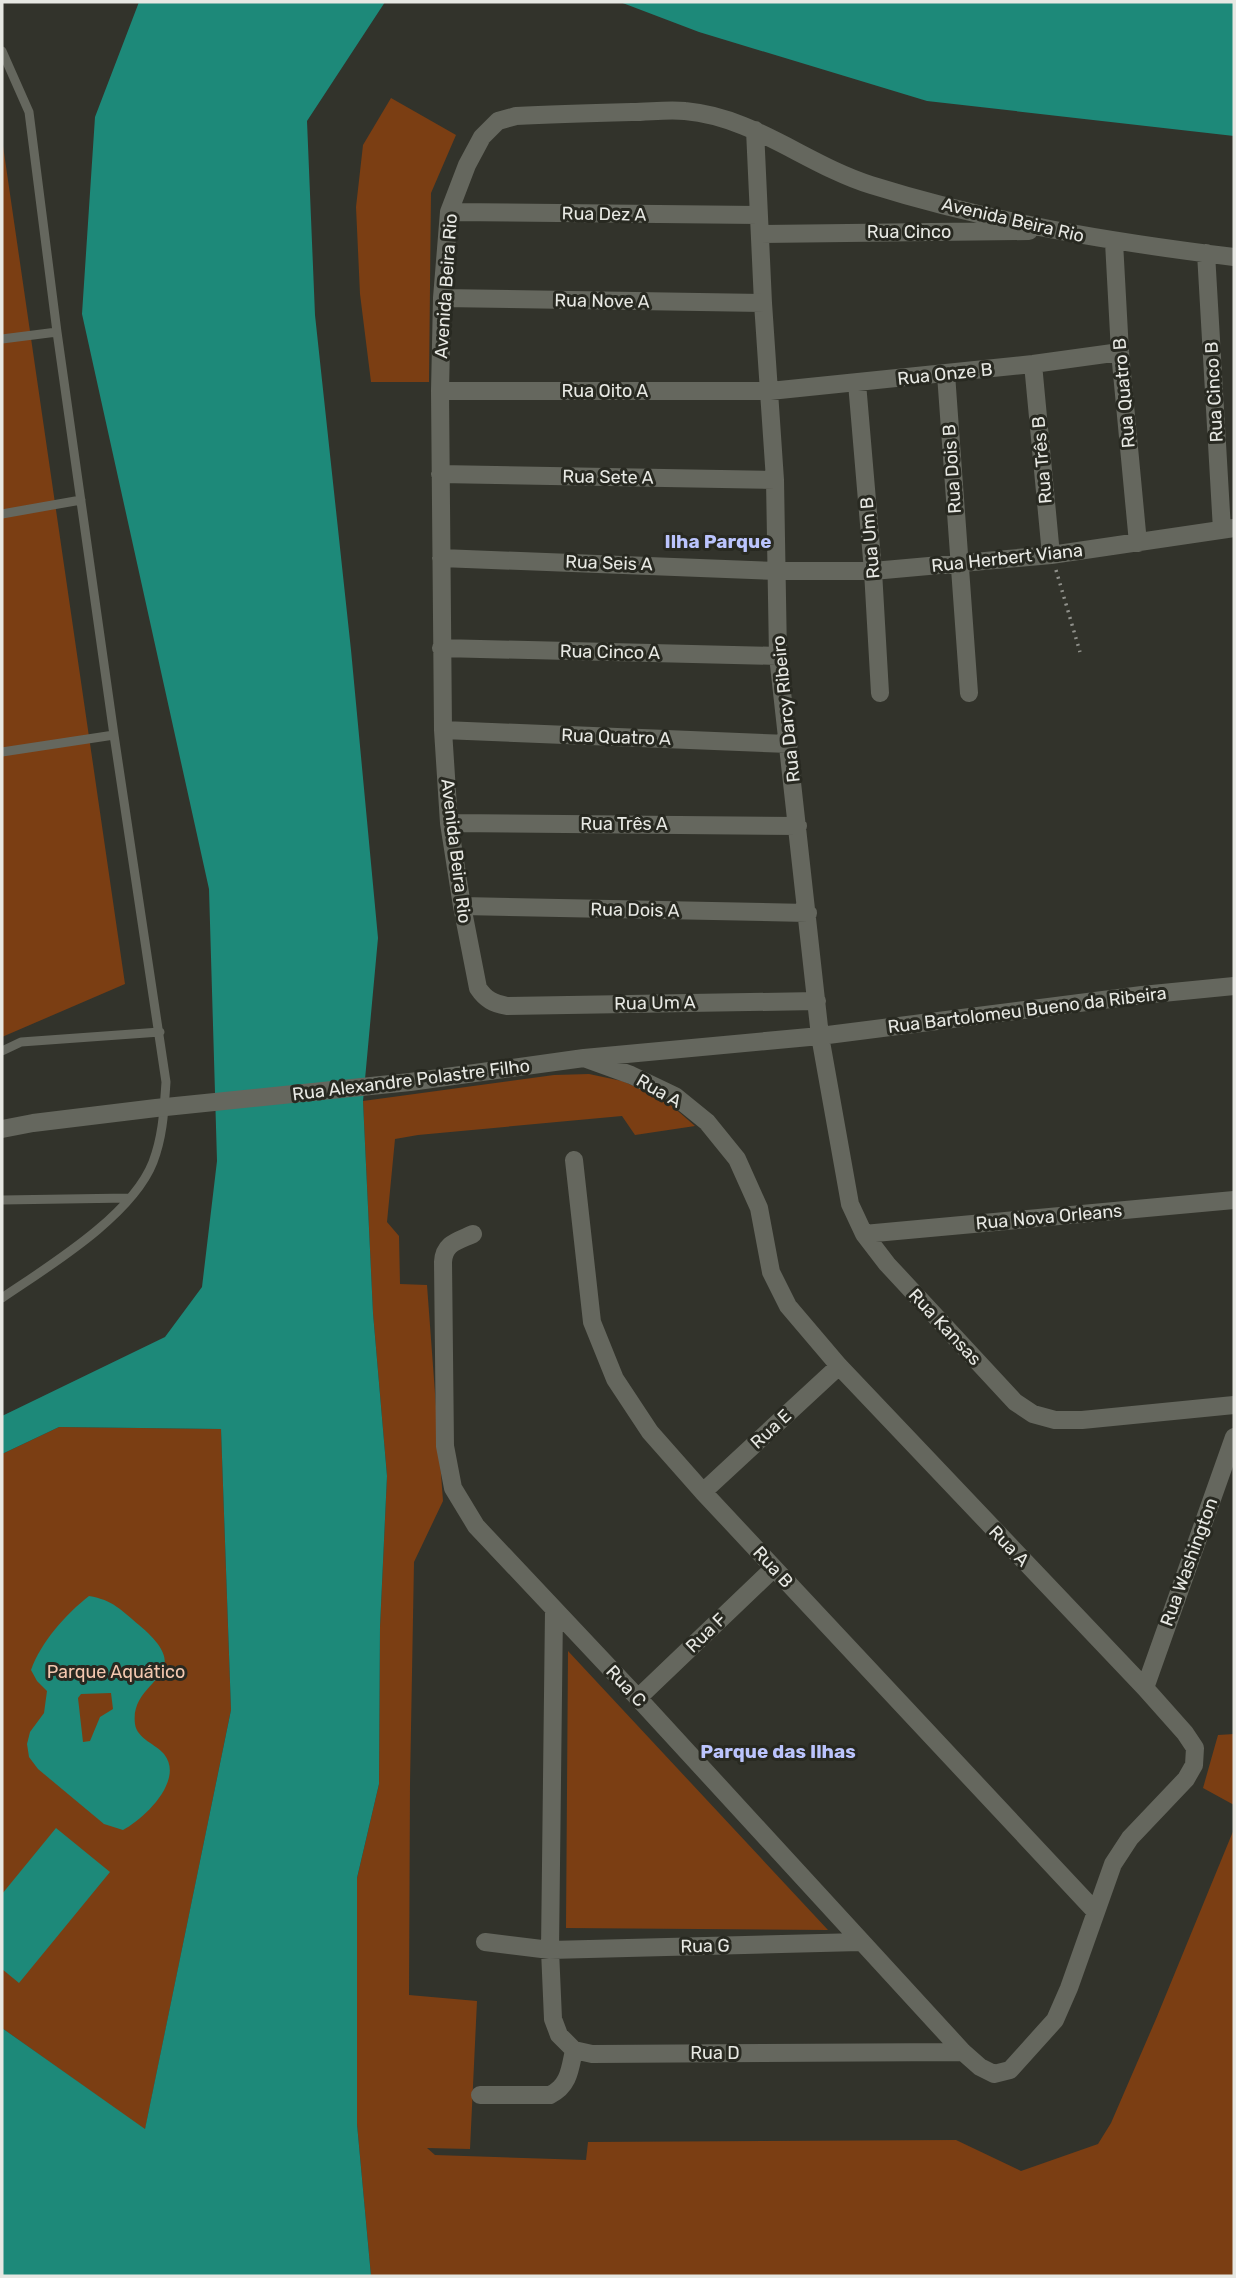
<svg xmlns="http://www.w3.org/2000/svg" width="1236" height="2278" viewBox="0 0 1236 2278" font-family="Rubik,sans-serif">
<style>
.green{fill:#7b3e13}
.water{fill:#1d8979;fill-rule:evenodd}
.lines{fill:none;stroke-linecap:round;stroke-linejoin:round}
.path{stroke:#90918b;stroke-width:3.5;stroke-dasharray:2 5;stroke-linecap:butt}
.service{stroke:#65675e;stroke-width:9}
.minor{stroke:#65675e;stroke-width:18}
.labels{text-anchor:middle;stroke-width:6;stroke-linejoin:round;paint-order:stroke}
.street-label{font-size:18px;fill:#e7e8e3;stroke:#282921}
.park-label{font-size:18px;fill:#f3c7af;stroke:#282921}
.neighbourhood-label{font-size:19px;font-weight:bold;fill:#bbc4fd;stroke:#282921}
</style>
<rect width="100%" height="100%" fill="#32332b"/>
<path class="green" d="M391,98l65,37 -25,58 -2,189h-58l-11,-88 -4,-87 7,-62z
M2,139l123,845 -123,53z
M589,1074l33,7 42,18 31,27 -60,9 -13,-19 -204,19 -23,4 -8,83 12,14 1,48 27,1 16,216 -29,61 -4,222 -1,211 68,6 -7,148 -43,-1 8,7 151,5 2,-18 368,-2 65,31 77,-27 13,-21 45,-104 78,-190v447h-863l-14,-152v-246l22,-94 1,-157 7,-151 -14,-163 -10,-212 191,-26z
M59,1427l162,2 10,281 -86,420 -143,-102v-574z
M568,1651l260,279 -262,-2z
M1234,1734v71l-31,-17 15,-53z"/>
<path class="water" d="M139,2h246l-78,119 8,194 36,335 27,288 -15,163 10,212 14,163 -7,151 -1,157 -22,94v246l14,152h-369v-248l143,101 86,-419 -10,-281 -162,-2 -57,27v-38l163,-79 37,-50 15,-126 -8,-272 -127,-575 13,-197z
M620,2h614v134l-307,-35 -228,-69z
M89,1596c24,4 32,14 50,29 63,53 -10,52 -4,99 2,15 21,20 29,30 21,26 -20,65 -41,76l-19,-6 -66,-55 -9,-12 -2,-13 3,-12 14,-19 3,-22 -10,-10 -6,-11c10,-28 35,-56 58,-74zM111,1693l2,16 -13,8 -10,24 -7,1 -5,-44 3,-4z
M56,1828l54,44 -91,111 -17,-14v-75z"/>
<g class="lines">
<path class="path" d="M1056,570l24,82"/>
<path class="service" d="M2,51l27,61 28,220 57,403 52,347c-2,28 -3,54 -13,80 -21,54 -104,104 -151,136
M2,339l55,-7
M2,514l79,-14
M2,752l112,-17
M2,1051l19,-9 139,-10
M2,1200l127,-2"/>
<path class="minor" d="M755,130l8,173 12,177 3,176 42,380 30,168 14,30 23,30 128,138 18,12 22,6h27l152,-15
M449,212l310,3
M760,234l269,-3
M1114,242l6,110 18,191
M1206,253l16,277
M442,298l321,5
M1033,364l18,191
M946,374l23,319
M857,383l16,188 7,122
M440,391h330l263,-27 87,-12
M440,474l335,6
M441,558l336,13h96l178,-16 183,-27
M441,648l337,8
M443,730l346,14
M449,823l349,3
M462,906l346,7
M817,1001l-310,5c-14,-3 -21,-6 -29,-18l-16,-82 -13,-83 -6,-93 -3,-339 2,-93 7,-86 18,-47 15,-28 16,-16 18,-5c39,-2 77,-3 116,-4 17,0 36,-3 53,-1 69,6 122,54 186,74 118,37 241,57 363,72
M2,1129l31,-6 123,-15 254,-26 174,-24 236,-22 322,-41 92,-9
M574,1160l18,162 23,57 35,53 53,60 392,419
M473,1234c-15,7 -29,9 -30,28l2,184 8,42 23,38 162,172 325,354 17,15 14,7 16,-4 45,-50 14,-32 44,-124 17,-26 56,-59 8,-14 1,-17 -10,-15 -40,-45 -306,-322 -51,-60 -17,-34 -12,-64 -22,-49 -30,-37 -32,-26 -44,-21 -47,-17
M864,1234l370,-34
M703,1492l136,-126
M554,1610l-4,340 3,69 6,16 15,15 18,4 371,-2
M1145,1688l89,-251
M638,1698l136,-130
M485,1942l65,8 310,-8
M480,2095h70c19,-9 20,-26 24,-45"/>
</g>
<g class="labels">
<g class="street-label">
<text transform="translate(604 214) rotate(1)" y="6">Rua Dez A</text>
<text transform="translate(1013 220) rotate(13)" y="6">Avenida Beira Rio</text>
<text x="909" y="238">Rua Cinco</text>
<text transform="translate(446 286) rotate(-86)" y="6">Avenida Beira Rio</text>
<text transform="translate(602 301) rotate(1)" y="6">Rua Nove A</text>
<text transform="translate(945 374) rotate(-6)" y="6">Rua Onze B</text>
<text x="605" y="397">Rua Oito A</text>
<text transform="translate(1214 392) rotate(-93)" y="6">Rua Cinco B</text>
<text transform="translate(1124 393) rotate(-95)" y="6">Rua Quatro B</text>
<text transform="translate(1042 460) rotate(-95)" y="6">Rua Três B</text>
<text transform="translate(952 469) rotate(-94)" y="6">Rua Dois B</text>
<text transform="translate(608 477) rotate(1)" y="6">Rua Sete A</text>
<text transform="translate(870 538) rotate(-95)" y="6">Rua Um B</text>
<text transform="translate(1007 558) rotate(-6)" y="6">Rua Herbert Viana</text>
<text transform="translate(609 563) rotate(2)" y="6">Rua Seis A</text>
<text transform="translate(610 652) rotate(1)" y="6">Rua Cinco A</text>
<text transform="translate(786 709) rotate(-96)" y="6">Rua Darcy Ribeiro</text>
<text transform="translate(616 737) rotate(2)" y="6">Rua Quatro A</text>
<text x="624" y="830">Rua Três A</text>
<text transform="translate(456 851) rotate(83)" y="6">Avenida Beira Rio</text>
<text transform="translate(635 910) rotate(1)" y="6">Rua Dois A</text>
<text transform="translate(655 1003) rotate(-1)" y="6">Rua Um A</text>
<text transform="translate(1027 1010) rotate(-7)" y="6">Rua Bartolomeu Bueno da Ribeira</text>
<text transform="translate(411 1080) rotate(-7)" y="6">Rua Alexandre Polastre Filho</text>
<text transform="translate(659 1091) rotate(30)" y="6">Rua A</text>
<text transform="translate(1049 1217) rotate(-5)" y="6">Rua Nova Orleans</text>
<text transform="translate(945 1327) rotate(47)" y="6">Rua Kansas</text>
<text transform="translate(771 1429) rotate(-43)" y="6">Rua E</text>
<text transform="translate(1009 1546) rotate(46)" y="6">Rua A</text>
<text transform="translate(1189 1562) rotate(-70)" y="6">Rua Washington</text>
<text transform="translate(773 1567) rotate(47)" y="6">Rua B</text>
<text transform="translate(706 1633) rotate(-44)" y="6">Rua F</text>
<text transform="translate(626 1686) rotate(47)" y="6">Rua C</text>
<text transform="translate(705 1946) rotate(-1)" y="6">Rua G</text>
<text x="715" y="2059">Rua D</text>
</g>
<g class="park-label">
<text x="116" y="1678">Parque Aquático</text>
</g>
<g class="neighbourhood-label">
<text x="718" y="548">Ilha Parque</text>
<text x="778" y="1758">Parque das Ilhas</text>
</g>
</g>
<rect width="1236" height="2278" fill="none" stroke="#e7e8e3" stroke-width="7"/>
</svg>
